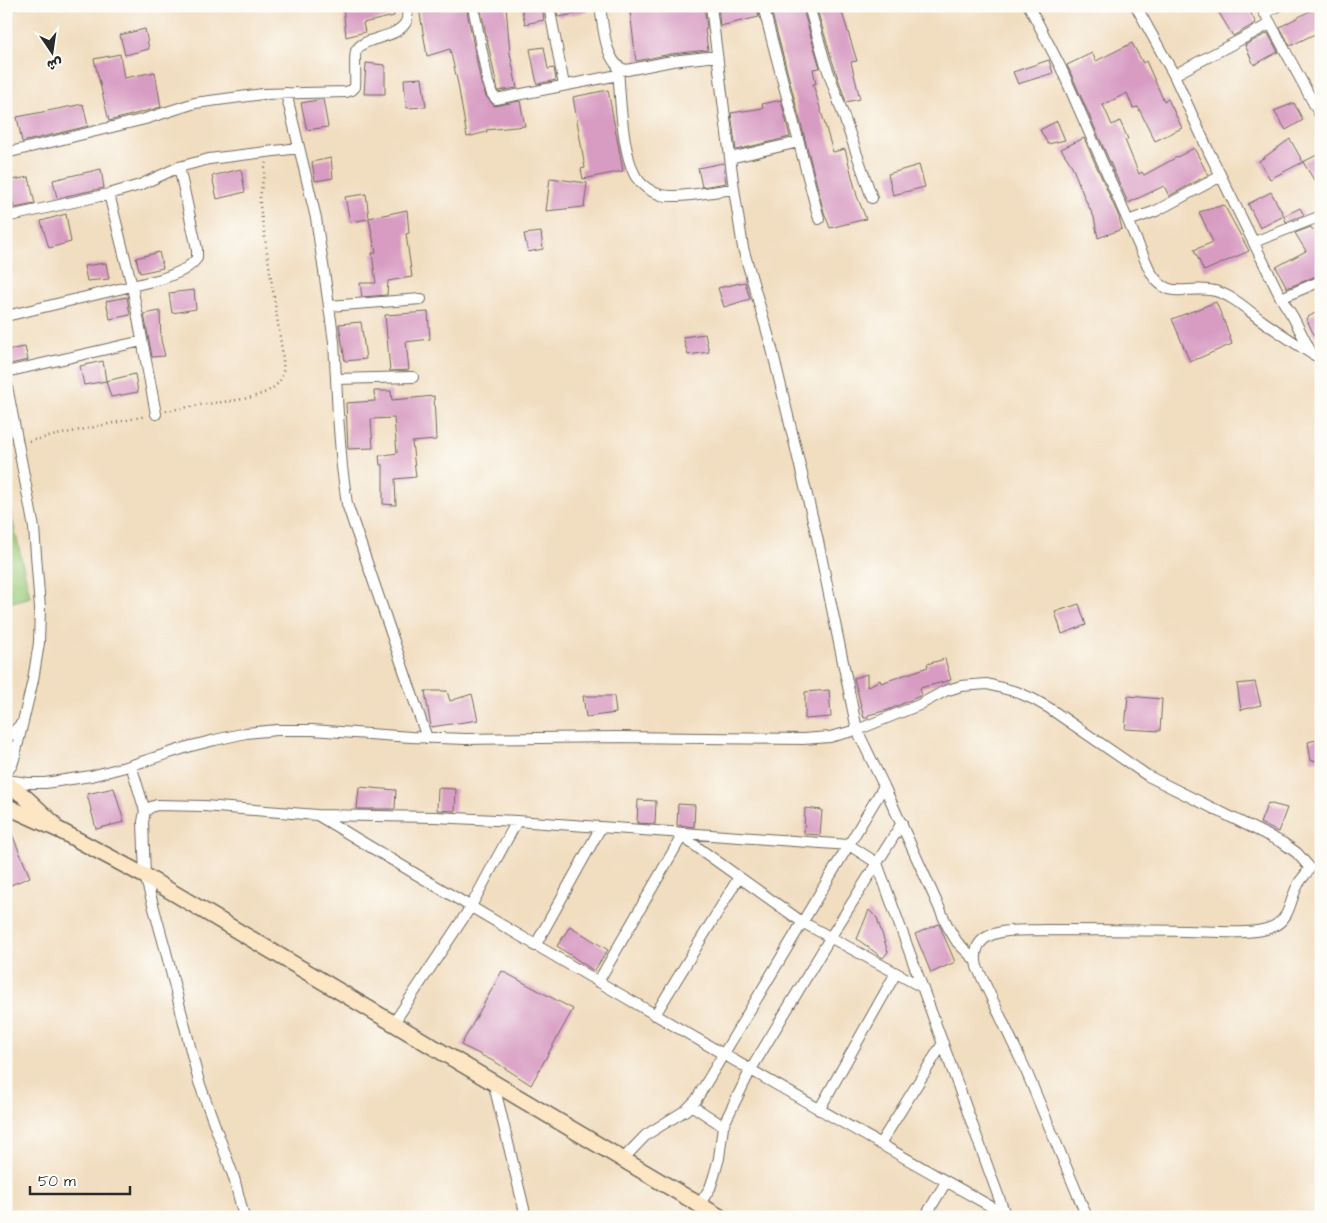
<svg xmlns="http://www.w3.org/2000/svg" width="1327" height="1223" viewBox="0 0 1327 1223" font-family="'Architects Daughter','Playpen Sans Arabic',sans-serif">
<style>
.green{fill:#9ac977;stroke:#627a51}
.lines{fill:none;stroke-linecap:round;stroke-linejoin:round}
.stream{stroke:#46b4bf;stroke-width:4}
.building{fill:#d89cc3}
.minor-casing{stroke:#70695f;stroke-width:12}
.secondary-casing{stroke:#70695f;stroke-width:18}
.path{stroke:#70695f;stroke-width:2.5;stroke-dasharray:1 4;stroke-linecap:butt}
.minor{stroke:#fff;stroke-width:10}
.secondary{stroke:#fce6c4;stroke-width:15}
</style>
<rect width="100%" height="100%" fill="#fdfcf7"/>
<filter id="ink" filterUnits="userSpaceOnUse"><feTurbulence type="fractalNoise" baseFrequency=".02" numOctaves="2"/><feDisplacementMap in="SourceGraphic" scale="10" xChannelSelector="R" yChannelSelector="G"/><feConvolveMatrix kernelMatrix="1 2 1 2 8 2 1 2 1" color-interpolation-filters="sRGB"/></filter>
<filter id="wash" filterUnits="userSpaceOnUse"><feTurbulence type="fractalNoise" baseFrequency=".0096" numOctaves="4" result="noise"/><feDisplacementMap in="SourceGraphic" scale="20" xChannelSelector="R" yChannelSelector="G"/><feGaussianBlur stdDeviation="1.12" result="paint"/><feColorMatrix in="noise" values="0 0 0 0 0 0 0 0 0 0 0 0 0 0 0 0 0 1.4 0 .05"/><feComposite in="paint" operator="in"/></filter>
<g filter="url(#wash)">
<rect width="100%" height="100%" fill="#f1ddbf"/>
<path class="green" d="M6,491l24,106 -24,7z"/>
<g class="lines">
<path class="stream" d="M6,10l13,-4"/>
</g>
<g id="blocks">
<path class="building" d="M343,6h50l1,10 -31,7 2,9 -19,5z
M426,6h40l15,77 5,13 8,10 26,-5 5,25 -39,4 1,2 -20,5 -9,-53 -8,-35 -23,7 -8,-48z
M480,6h26l4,47 7,35 -19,3z
M521,6h21l2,14 -19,4z
M556,6h30l1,6 -29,5z
M670,6h34l3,23 -2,1 3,20 -37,4 -35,7 -6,-50z
M718,6h38l3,11 -39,9z
M770,6h32l18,62 -7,1 3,15h-3l20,68 12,-3 12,47 9,23 -36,9 -6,-16z
M816,6h24l17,55 -6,1 9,37 -14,3 -14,-42z
M1215,6h32l9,17 -23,13z
M1319,6h2v25l-31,15 -10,-19z
M145,29l4,20 -24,6 -5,-20z
M1268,33l10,19 -24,13 -9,-20z
M1132,43l11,20 3,-2 18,40 4,-2 14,29 -27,13 -17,-34 -5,1 -6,-15 -24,12 9,20 8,-4 8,18 -3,1 14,34 3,-2 2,3 50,-27 14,27 -39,21 -5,-10 -36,17 -61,-138 25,-12 4,8z
M544,47l4,22 6,-1 2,12 -19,4 -7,-35z
M120,54l4,24 31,-6 6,35 -52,14 -15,-62z
M1049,60l4,13 -35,11 -5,-12z
M366,63l19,2v29h-21z
M422,78l4,29 -20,1 -2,-29z
M608,90l15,81 -40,8 -2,-10 4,-1 -12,-71z
M323,99l5,28 -21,3 -6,-27z
M781,100l9,37 -54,13 -5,-37 32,-5 -1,-4z
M1294,103l9,17 -17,10 -12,-19z
M83,104l5,22 -66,16 -5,-25z
M1057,121l8,19 -17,4 -8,-14z
M1084,138l35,79 3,12 -24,9 -4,-21 -9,-18 -13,-33 -11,-17z
M1290,139l13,23 -33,17 -11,-18z
M1321,153v23l-7,4 -11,-18z
M331,158l2,20 -18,3 -3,-19z
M723,163l3,20 -24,4 -4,-19z
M919,165l6,22 -32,8 -5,-21z
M101,169l3,19 -47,10 -4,-18z
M241,169l4,23 -28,7 -5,-23z
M29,177l6,27 -21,4 -7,-27z
M550,178l37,5 -3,24 -38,4z
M1271,192l13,24 -24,12 -12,-24z
M366,194l3,24 38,-8 2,23 -3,1 6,43 -24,4 -1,14 -25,2 -2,-14h16l-4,-30h4l-7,-34 -19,3 -5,-25z
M1224,205l25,46 -45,20 -10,-21 19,-8 -14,-30z
M1300,208l4,7 -18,7 -2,-6z
M66,214l5,28 -22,6 -8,-27z
M1321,226v48l-34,14 -11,-21 30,-16 -11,-18 16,-6 2,3z
M541,232l2,17 -15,3 -4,-18z
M159,252l4,16 -23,5 -4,-15z
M106,263l3,16 -22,2 -3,-15z
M745,282l5,17 -26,8 -6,-19z
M194,290l2,19 -24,4 -3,-20z
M127,297l3,18 -20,4 -4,-18z
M1216,302l10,24 6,18 -42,18 -18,-43z
M1321,310v40l-15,-32z
M160,311l1,29 4,16 -13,1 -8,-43z
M428,312l2,27 -24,3 3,28 -19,1 -5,-56z
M361,322l5,37 -21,2 -6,-37z
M705,334l4,18 -21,3 -5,-18z
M25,347l3,13 -19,4 -3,-14z
M103,361l3,20 -22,4 -4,-19z
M135,374l3,18 -27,5 -5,-16z
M374,391h17l1,9 42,-4 2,44 -24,2 4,35 -21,2 1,26 -13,-1v-39h-3l-1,-9 18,-3 -3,-35 -23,1 2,29 -25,1 -2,-46 29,-2z
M1079,604l7,21 -24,9 -7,-22z
M945,659l6,21 -31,8 2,7 -34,15 -20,5v3h-4l-10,-40 13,-4v13l13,-7 1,3 47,-16 -1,-3z
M1255,682l6,23 -20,5 -4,-26z
M829,690l2,27 -26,2v-27z
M425,691h22l3,10 22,-7 6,26 -47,7z
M583,696h31l2,17 -30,4z
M1128,696l34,3 -2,32 -35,-2z
M1320,739l1,21 -10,1 -3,-19z
M359,787l37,3 -1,19h-38z
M114,788l10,34 -28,7 -9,-35z
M438,788l18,1 -1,22 -18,-1z
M638,800l18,1 -1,23 -18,-1z
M1268,803l19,5 -9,24 -18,-9z
M678,804l17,1 -1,22 -17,-2z
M805,808l17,2 -2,25 -16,-1z
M6,820l24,57 -24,10z
M869,910l8,8 11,34 -5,6 -26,-19z
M939,924l16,38 -24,11 -16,-39z
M570,926l38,24 -14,21 -37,-25z
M502,971l71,38 -42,76 -34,-22 -36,-18z"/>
</g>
</g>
<g filter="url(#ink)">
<use href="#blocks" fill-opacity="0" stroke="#70695f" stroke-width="1"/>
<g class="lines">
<g class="minor-casing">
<path id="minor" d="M473,6l15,76 4,12 4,5 122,-24
M549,6l15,79
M600,6c3,18 5,61 27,64l45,-9 45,-5
M711,6l23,183 9,59 28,97 47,196 39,189 27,56 64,141 9,15 18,18
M763,6l56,213
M809,6l16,56 47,136
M1029,6l32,62 89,203c18,32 37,13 65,20 19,5 33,20 49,31 16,11 32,22 48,32
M1136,6l38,69 34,75 73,148 12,19 19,37 9,4
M1261,6l60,111
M1264,13l14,-7
M618,67c2,29 4,86 18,110 6,9 15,15 25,18 18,4 53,-4 73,-6
M1174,75l96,-51
M286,93l30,125 9,60 9,64 4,73 4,52 5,37 80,234
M6,153l139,-34 50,-16 68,-9 83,-2 6,-2 3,-3c1,-7 -1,-32 1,-36 7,-15 40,-11 50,-29 2,-4 1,-11 2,-16
M730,158l69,-16
M109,194l23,92 24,128
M6,217l103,-23 31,-9 39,-18 30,-8 90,-11
M1128,221l28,-10 65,-35
M1254,242l67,-26
M1281,298l40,-17
M329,306l92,-7
M6,316l155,-37c14,-5 27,-9 36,-21v-9l-18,-82
M6,372l136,-31
M337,379l76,-2
M6,381l28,147 6,80 -1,35 -6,37 -19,79 -2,6 -6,8
M6,739l16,-16
M131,765l14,46
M6,780l22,3h17l46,-7 38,-10 62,-20 24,-6 31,-7 31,-3h35l99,7 55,2 150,-2 187,2 27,-2 27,-7 62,-25 26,-14 16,-5 26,-2 30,8 16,7 16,9 99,68 135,67 14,10 13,15c-3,5 -8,10 -11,15 -10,16 -7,35 -27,44 -20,9 -64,4 -86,4 -47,-1 -94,-1 -140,-1 -18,1 -40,-2 -57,6 -13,6 -15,18 -12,31l50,106 60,144
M319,816c227,137 456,269 687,399
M676,832l126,90 120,65
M535,946l66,-119
M598,982l84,-146
M655,1015l84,-138
M393,1024l77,-116 47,-87
M493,1081l33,136
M691,1105l32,21
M819,1110l77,-137
M880,1144l63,-101
M622,1160l24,-25 40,-25 10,-10 188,-314
M699,1205l11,-17 4,-12 5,-18 4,-32 27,-55 80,-133 72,-115
M244,1217l-10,-39 -35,-96 -34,-134 -20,-72 -2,-54 2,-11 6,-4 6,-2 47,1 113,9 117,2 83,4 332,24 28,18 129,354
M925,1217l21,-35"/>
</g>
<g class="secondary-casing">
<path id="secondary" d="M6,783l18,13 29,27
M6,806l53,24 86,46 575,341"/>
</g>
<path class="path" d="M166,411c11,-2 23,-4 34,-6 22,-4 63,-4 78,-22 8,-9 5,-22 4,-33l-22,-144v-9l6,-35
M29,441l117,-25"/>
<use href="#minor" class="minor"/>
<use href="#secondary" class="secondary"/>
</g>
</g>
<rect width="1327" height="1223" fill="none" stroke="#fdfcf7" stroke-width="25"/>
<g transform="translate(52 52) rotate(167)" stroke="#fdfcf7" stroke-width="4" paint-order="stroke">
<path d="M0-4L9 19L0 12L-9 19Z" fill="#2b2b2b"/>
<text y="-8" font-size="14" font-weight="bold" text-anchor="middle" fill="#2b2b2b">ش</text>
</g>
<path d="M30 1186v8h100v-8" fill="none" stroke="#2b2b2b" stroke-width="2.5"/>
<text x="38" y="1186" font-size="15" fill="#2b2b2b" stroke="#fdfcf7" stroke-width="4" paint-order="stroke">50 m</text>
</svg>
